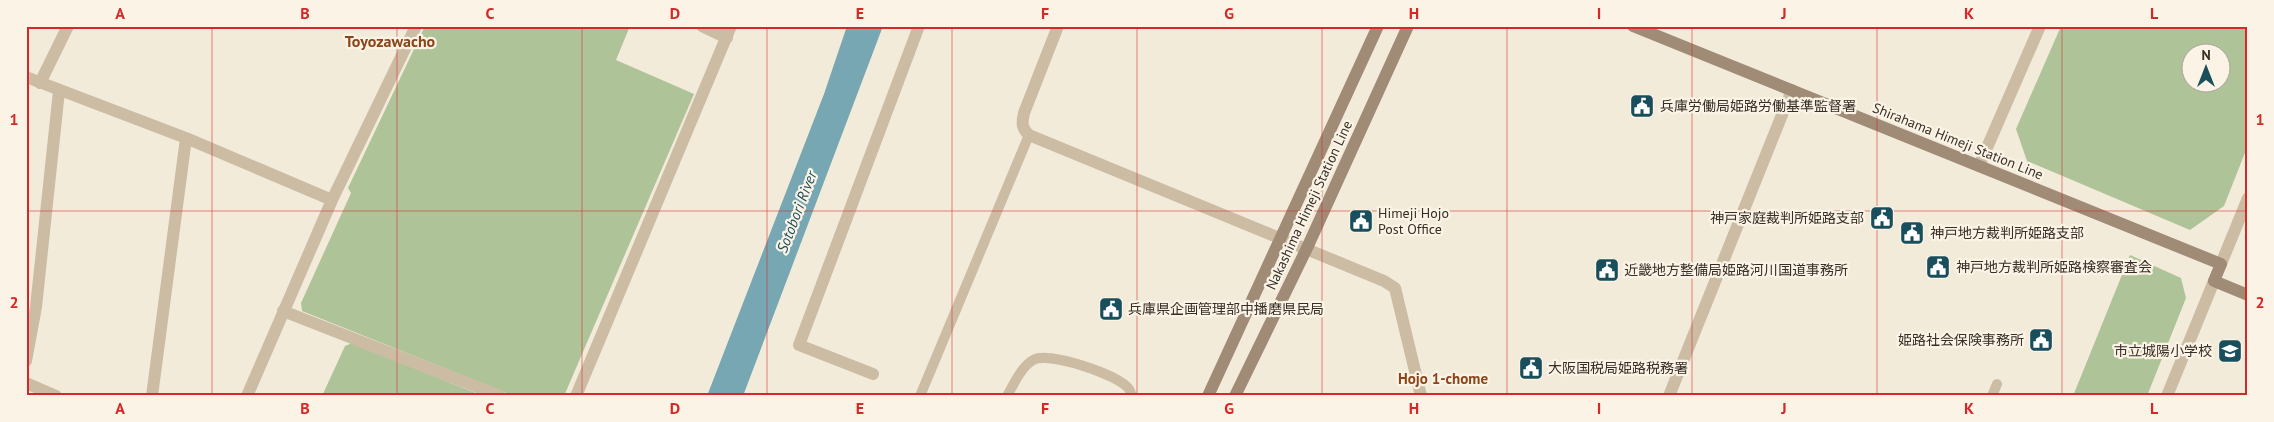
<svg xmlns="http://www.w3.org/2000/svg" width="2274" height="422" font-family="'PT Sans','Noto Sans JP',sans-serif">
  <rect width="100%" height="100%" fill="#f3ebd9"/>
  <path fill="#afc398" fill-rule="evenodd" d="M425,26H630L616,60L694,94L564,396H514L302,311L301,303L351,193L348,188Z
    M2061,26H2248V145L2224,206L2190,230L2027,161L2016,129ZM2192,52H2222V82H2192Z
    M2130,255L2181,278L2186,298L2147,396H2073Z
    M352,343L483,396H322L345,346Z"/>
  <path fill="#76a7b2" d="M847,26H883L743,396H707L824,94Z"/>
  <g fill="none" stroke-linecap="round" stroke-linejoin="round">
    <path stroke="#ccbca4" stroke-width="10" d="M920,396L1029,135
      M1007,396C1014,384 1022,365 1035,359C1052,353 1117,374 1129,389C1130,391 1131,393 1132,396
      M1992,396L1997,384"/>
    <path stroke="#ccbca4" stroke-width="12" d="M702,26L727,38
      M1058,26L1024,113C1022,122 1021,128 1029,135L1384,281L1395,288L1421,396
      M26,77L186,138L332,200
      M40,83L68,26
      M283,311L500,396
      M26,361L36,307L59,91
      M873,374L799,345L919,26
      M26,383L56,396
      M152,396L186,138
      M247,396L332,200L416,26
      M576,396L731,26"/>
    <path stroke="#ccbca4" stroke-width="12" d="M1979,166L2040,26
      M2221,264L2248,198
      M1669,396L1792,90
      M2167,396L2214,281"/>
    <path stroke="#a08b76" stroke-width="12" d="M1633,26L2221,264L2214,281L2248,295
      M1208,396L1378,26
      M1235,396L1307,248L1408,26"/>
  </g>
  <path fill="none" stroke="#d62828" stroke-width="1" stroke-opacity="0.55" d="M212,26V396M397,26V396M582,26V396M767,26V396M952,26V396M1137,26V396M1322,26V396M1507,26V396M1692,26V396M1877,26V396M2062,26V396M26,211H2248"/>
  <defs>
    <symbol id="civic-square" viewBox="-11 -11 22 22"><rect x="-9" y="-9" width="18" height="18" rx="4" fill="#194e5c" stroke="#fbf4e6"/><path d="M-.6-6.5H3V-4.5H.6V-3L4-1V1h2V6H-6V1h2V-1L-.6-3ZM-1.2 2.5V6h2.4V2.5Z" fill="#fff"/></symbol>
    <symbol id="school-square" viewBox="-11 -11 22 22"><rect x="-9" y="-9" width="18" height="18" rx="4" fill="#194e5c" stroke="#fbf4e6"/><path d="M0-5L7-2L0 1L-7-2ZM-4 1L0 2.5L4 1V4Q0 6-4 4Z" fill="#fff"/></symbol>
  </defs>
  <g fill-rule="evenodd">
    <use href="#civic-square" x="1628" y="92" width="28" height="28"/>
    <use href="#civic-square" x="1868" y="204" width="28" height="28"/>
    <use href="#civic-square" x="1347" y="207" width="28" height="28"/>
    <use href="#civic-square" x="1898" y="219" width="28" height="28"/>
    <use href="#civic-square" x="1924" y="253" width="28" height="28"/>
    <use href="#civic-square" x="1593" y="256" width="28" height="28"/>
    <use href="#civic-square" x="1097" y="295" width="28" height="28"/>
    <use href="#civic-square" x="2027" y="326" width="28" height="28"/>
    <use href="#school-square" x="2216" y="337" width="28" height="28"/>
    <use href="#civic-square" x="1517" y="354" width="28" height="28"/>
  </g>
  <g text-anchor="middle" stroke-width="4.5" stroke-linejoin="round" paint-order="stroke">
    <g font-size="14" fill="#372e26" stroke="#fbf4e6" text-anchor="start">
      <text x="1660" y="111">兵庫労働局姫路労働基準監督署</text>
      <text x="1378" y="218">Himeji Hojo<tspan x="1378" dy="16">Post Office</tspan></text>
      <text x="1864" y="223" text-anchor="end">神戸家庭裁判所姫路支部</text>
      <text x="1930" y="238">神戸地方裁判所姫路支部</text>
      <text x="1956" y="272">神戸地方裁判所姫路検察審査会</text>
      <text x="1624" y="275">近畿地方整備局姫路河川国道事務所</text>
      <text x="1128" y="314">兵庫県企画管理部中播磨県民局</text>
      <text x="2024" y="345" text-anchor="end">姫路社会保険事務所</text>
      <text x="2212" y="356" text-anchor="end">市立城陽小学校</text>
      <text x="1548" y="373">大阪国税局姫路税務署</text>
    </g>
    <g font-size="14" fill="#372e26" stroke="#fbf4e6">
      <text transform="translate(1958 141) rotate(22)" y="5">Shirahama Himeji Station Line</text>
      <text transform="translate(1309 205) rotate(-65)" y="5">Nakashima Himeji Station Line</text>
    </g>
    <g font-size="15" font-style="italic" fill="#194e5c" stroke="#fbf4e6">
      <text transform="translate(797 212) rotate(-69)" y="5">Sotobori River</text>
    </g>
    <g font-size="15" font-weight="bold" fill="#8c451a" stroke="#fbf4e6">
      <text x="1443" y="384">Hojo 1-chome</text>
    </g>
    <g font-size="16" font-weight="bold" fill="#8c451a" stroke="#fbf4e6">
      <text x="390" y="47">Toyozawacho</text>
    </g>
  </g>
  <rect width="2274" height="422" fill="none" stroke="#fbf4e6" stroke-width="55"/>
  <g transform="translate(2206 68)"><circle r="24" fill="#fbf4e6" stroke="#ada599"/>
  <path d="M0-4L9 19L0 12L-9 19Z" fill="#194e5c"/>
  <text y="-8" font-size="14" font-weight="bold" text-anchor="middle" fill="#372e26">N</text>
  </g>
  <rect x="28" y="28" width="2218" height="366" fill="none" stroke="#d62828" stroke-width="2"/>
  <g font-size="16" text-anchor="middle" font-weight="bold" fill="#d62828">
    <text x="120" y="19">A</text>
    <text x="305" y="19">B</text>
    <text x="490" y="19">C</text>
    <text x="675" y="19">D</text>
    <text x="860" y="19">E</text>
    <text x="1045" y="19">F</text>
    <text x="1229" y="19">G</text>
    <text x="1414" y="19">H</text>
    <text x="1599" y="19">I</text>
    <text x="1784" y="19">J</text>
    <text x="1969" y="19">K</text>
    <text x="2154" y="19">L</text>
    <text x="14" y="125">1</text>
    <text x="2260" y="125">1</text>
    <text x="14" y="308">2</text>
    <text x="2260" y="308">2</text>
    <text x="120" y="414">A</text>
    <text x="305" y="414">B</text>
    <text x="490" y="414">C</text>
    <text x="675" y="414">D</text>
    <text x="860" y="414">E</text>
    <text x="1045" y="414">F</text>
    <text x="1229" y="414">G</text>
    <text x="1414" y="414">H</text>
    <text x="1599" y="414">I</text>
    <text x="1784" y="414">J</text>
    <text x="1969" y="414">K</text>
    <text x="2154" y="414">L</text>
  </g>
</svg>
